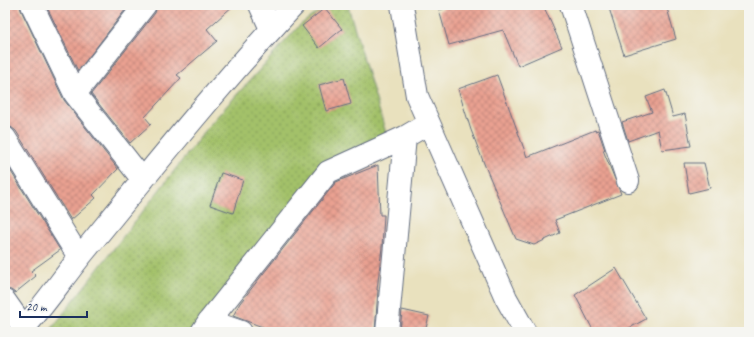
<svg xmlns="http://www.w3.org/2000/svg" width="754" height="337" font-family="Caveat,sans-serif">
  <defs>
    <pattern id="park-dots" width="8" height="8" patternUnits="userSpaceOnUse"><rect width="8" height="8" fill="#a3c169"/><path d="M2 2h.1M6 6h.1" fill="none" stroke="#849d5a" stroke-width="1.8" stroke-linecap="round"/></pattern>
    <pattern id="building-cross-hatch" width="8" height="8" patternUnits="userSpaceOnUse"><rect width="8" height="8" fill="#eaa191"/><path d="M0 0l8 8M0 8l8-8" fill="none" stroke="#bd847a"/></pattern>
  </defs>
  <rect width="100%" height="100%" fill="#f6f6f2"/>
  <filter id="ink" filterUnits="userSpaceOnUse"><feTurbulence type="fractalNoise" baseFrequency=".025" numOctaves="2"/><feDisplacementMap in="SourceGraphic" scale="8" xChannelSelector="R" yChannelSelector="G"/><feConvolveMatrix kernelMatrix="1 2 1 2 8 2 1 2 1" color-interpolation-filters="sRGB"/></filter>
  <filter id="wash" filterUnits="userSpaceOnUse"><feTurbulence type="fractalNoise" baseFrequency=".012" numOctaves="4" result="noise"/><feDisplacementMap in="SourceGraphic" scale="16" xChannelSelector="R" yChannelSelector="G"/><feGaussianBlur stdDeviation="0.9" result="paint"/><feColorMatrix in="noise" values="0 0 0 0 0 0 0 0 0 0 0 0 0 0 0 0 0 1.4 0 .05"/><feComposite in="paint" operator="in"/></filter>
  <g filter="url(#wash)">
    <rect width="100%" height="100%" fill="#e9e1be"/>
    <path fill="url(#park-dots)" stroke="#5f7864" d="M327,5H345L348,6L386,133L350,155L201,332H49L212,122L300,25Z"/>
    <g id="blocks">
      <path fill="url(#building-cross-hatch)" d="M5,5H20L21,10L64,100L118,169L93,195L96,198L71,220L16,131L11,127L5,126Z
        M46,5H129L78,71Z
        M157,5H234L207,29L217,41L177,75L181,78L145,117L151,124L130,143L91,94L155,13Z
        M441,5H543L562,47L518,66L503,30L449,45L439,10L443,9Z
        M608,5H666L676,39L624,55Z
        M325,8L342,29L319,48L302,26Z
        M497,75L527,157L595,130V131L598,130L605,150H603L621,194L555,220L560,233L534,245L516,239L485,166L471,130L458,89Z
        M344,78L351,104L326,111L319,85Z
        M665,90L673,117L685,114L691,146L662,150L658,130L628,141L622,122L652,112L646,97Z
        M5,162L60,250L31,271L36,276L15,293L11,290L5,289Z
        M684,163H704L710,188L689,193Z
        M378,165L380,215H384L382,247L377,290H378L375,332H276L233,316L240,303L336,182Z
        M221,173L243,180L233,213L210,205Z
        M616,268L646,319L622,332H594L575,295Z
        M402,310L429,316L425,332H400Z"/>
    </g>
  </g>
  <g filter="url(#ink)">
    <use href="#blocks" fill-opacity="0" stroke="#636d80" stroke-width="1"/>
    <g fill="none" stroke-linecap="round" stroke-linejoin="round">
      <defs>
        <path id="minor" d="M32,5L75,94L143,180
          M260,5L271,29
          M402,5L417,96L506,298L525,332
          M571,5L628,181
          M75,94L145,5
          M5,138L79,257
          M5,301L24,328
          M209,321L241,332
          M20,332C45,306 65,274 88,247C155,165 222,82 294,5
          M202,332L209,321L328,172L405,137L429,123
          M387,332L405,137"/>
      </defs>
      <use href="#minor" stroke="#636d80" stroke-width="24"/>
      <use href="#minor" stroke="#fff" stroke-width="22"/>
    </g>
  </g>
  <rect width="754" height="337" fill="none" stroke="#f6f6f2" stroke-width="20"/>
  <path d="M20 311v6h67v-6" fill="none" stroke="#1b2f5e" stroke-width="2"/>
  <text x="26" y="311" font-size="12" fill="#1b2f5e" stroke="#f6f6f2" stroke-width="3" paint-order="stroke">20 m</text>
</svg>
